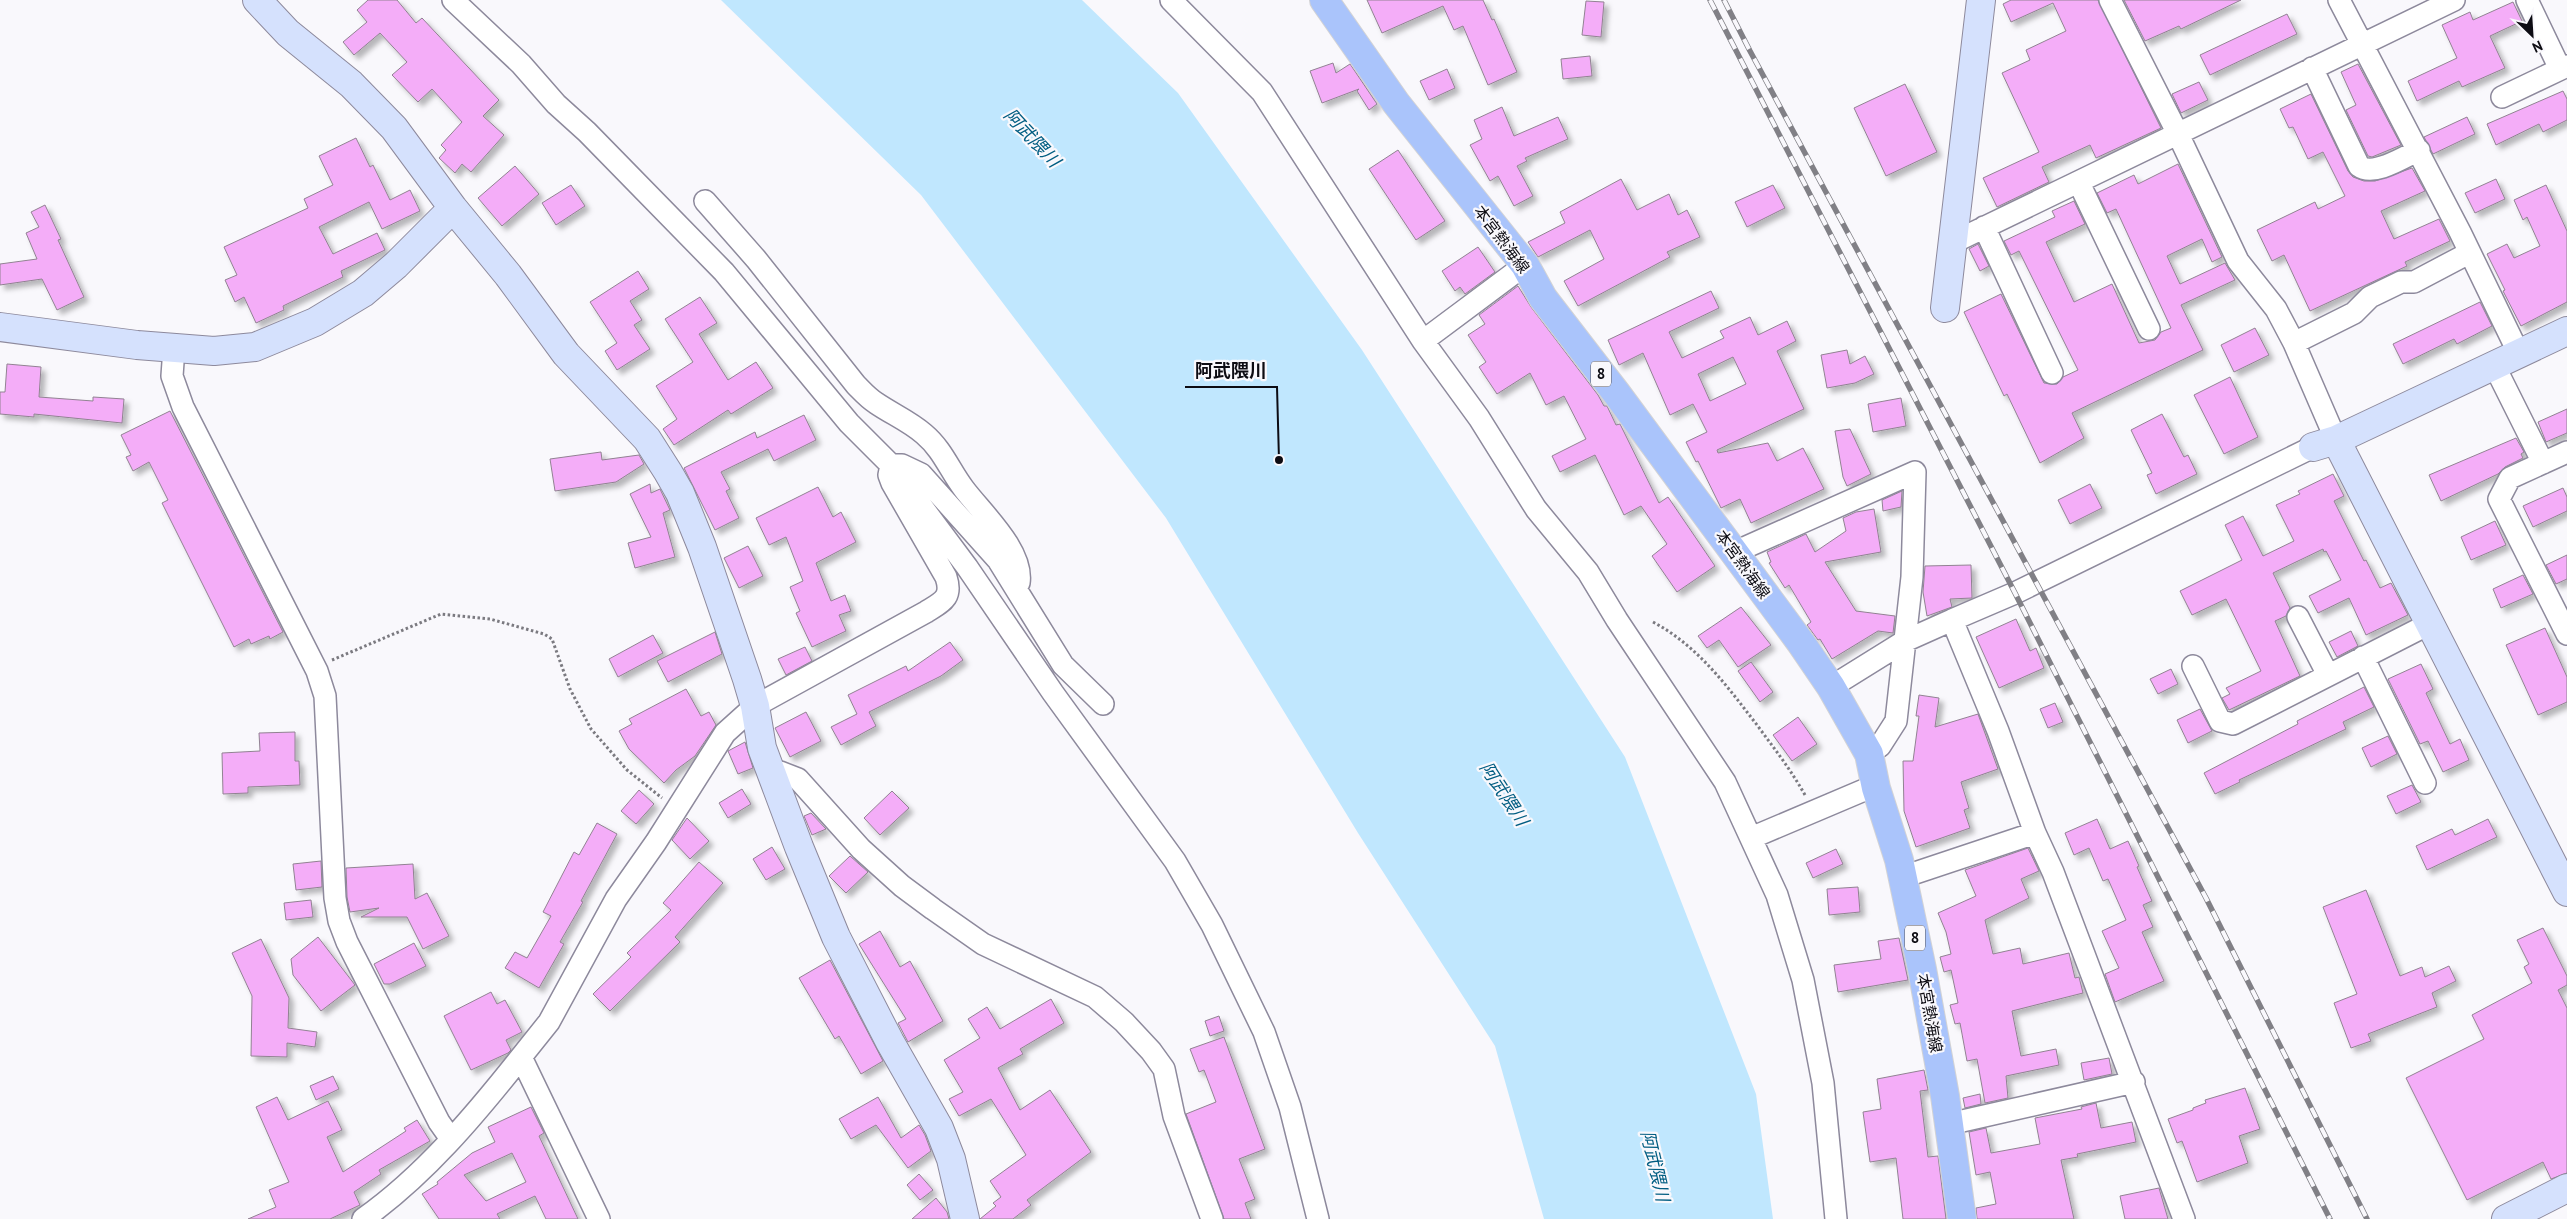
<svg xmlns="http://www.w3.org/2000/svg" width="2567" height="1219" font-family="'PT Sans','Noto Sans JP',sans-serif">
  <defs>
    <filter id="shadow"><feDropShadow dx="4.5" dy="4.5" stdDeviation="2.5" flood-color="#0004"/></filter>
  </defs>
  <rect width="100%" height="100%" fill="#f9f8fc"/>
  <path fill="#c0e7fe" d="M721,0H1082L1178,93L1362,350L1625,757L1756,1094L1773,1219H1544L1495,1046L1358,833L1166,518L921,195Z"/>
  <path fill="#f4adf8" stroke="#918292" fill-rule="evenodd" filter="url(#shadow)" d="M368,0H397L416,23L422,18L499,100L483,116L504,135L471,172L462,164L455,173L439,158L446,150L441,145L462,122L432,89L418,102L392,75L407,62L380,33L354,55L343,42L367,22L357,10Z
    M1367,0H1483L1492,20L1494,19L1517,72L1488,85L1463,26L1454,30L1443,6L1382,33Z
    M2011,0H2098L2161,128L2096,158L2090,145L2042,167L2049,182L1997,207L1983,178L2039,152L2002,73L2030,60L2026,50L2066,31L2053,3L2011,22L2003,4Z
    M2124,0H2241L2181,29L2179,26L2145,41Z
    M1586,1L1604,2L1601,37L1582,35Z
    M2513,2L2522,21L2490,36L2505,68L2462,87L2459,81L2417,101L2408,81L2457,58L2442,25L2470,12L2473,20Z
    M2287,14L2297,34L2210,75L2200,55Z
    M1590,56L1592,76L1563,79L1561,59Z
    M1333,63L1336,73L1350,64L1377,104L1369,110L1357,91L1359,89L1322,103L1310,71Z
    M2358,64L2401,145L2372,157L2368,156L2346,110L2356,105L2341,72Z
    M1447,69L1455,88L1429,100L1420,81Z
    M2199,82L2208,100L2181,113L2172,94Z
    M1905,84L1937,152L1886,176L1854,108Z
    M2563,91L2567,99V120L2543,132L2539,124L2496,145L2487,124Z
    M2311,94L2348,171L2353,177L2364,181H2375L2412,168L2425,191L2381,211L2394,239L2439,219L2450,241L2405,262L2407,266L2310,311L2284,255L2272,261L2257,230L2315,202L2318,209L2345,196L2323,152L2308,159L2293,127L2289,128L2280,109Z
    M1502,107L1514,136L1558,117L1568,139L1525,158L1527,161L1517,166L1533,196L1514,206L1498,176L1490,181L1470,145L1482,139L1474,120Z
    M2467,117L2475,134L2433,154L2424,137Z
    M356,138L370,167L373,165L390,200L410,190L420,211L382,229L369,202L319,227L333,254L377,233L385,250L341,271L343,277L283,306L284,310L256,323L244,297L235,302L225,280L237,275L224,247L308,208L304,199L333,185L319,156Z
    M1398,150L1445,221L1416,240L1369,169Z
    M2178,164L2222,257L2212,262L2202,239L2167,256L2180,284L2225,263L2235,280L2181,305L2203,350L2072,413L2084,438L2040,463L2007,394L2004,396L1964,312L2001,294L2044,383L2057,384L2063,377L2078,370L2019,251L2011,255L2004,241L2055,217L2052,211L2074,201L2085,224L2046,242L2074,302L2112,284L2139,343L2155,340L2161,332L2171,328L2116,209L2107,213L2097,193L2134,175L2138,184Z
    M515,166L539,194L502,226L478,198Z
    M1621,179L1637,210L1669,194L1678,215L1687,210L1700,237L1667,252L1670,257L1578,306L1564,281L1604,259L1590,230L1538,257L1528,242L1565,223L1560,212Z
    M2496,179L2505,199L2475,213L2465,193Z
    M571,185L585,206L556,225L542,203Z
    M1773,185L1785,208L1747,227L1735,202Z
    M2546,185L2567,231V302L2521,326L2503,291L2505,290L2487,254L2507,244L2514,258L2540,246L2527,217L2523,220L2514,200Z
    M45,205L61,239L58,240L84,297L57,310L42,279L0,285V264L37,259L26,233L39,227L31,212Z
    M1978,244L1989,266L1980,271L1969,249Z
    M1478,247L1495,272L1465,294L1460,287L1455,291L1442,271Z
    M638,271L649,289L630,301L642,320L634,325L650,349L617,370L605,351L617,343L590,302Z
    M1518,286L1531,307L1598,395L1604,406H1607L1616,425L1620,424L1659,503L1668,497L1715,566L1677,592L1652,556L1667,544L1641,506L1624,515L1595,455L1560,472L1552,456L1586,439L1564,396L1546,405L1530,373L1497,394L1479,367L1486,362L1468,335L1485,324L1479,315Z
    M1711,291L1719,308L1669,332L1682,358L1724,338L1720,331L1750,317L1758,335L1787,321L1796,341L1777,351L1804,409L1717,450L1718,453L1768,443L1777,461L1803,448L1824,489L1751,523L1740,499L1721,508L1698,461L1696,462L1686,442L1707,432L1693,404L1670,415L1643,353L1619,365L1608,340ZM1733,357L1746,384L1710,401L1698,374Z
    M700,297L717,323L699,334L728,380L756,362L773,388L731,414L728,410L674,445L663,429L677,419L656,386L693,362L665,319Z
    M2480,302L2492,326L2457,344L2454,339L2403,364L2393,344Z
    M2255,328L2269,355L2234,372L2221,345Z
    M1847,350L1850,364L1865,356L1874,374L1855,383L1827,388L1821,355Z
    M7,364L41,367L39,397L93,401V397L124,399L122,423L34,414V417L0,414V392H5Z
    M2230,377L2258,437L2224,454L2194,395Z
    M1901,398L1906,426L1873,432L1868,404Z
    M2567,409V433L2546,442L2538,422Z
    M170,411L283,632L270,639L269,636L251,644L249,639L234,647L162,503L168,500L149,462L133,471L126,457L131,455L121,435Z
    M2162,414L2184,457L2188,455L2197,474L2156,494L2147,475L2152,473L2131,430Z
    M804,415L816,440L774,461L768,449L721,472L730,489L726,491L739,518L715,530L684,468L755,432L757,438Z
    M1850,429L1871,474L1847,486L1843,477L1835,431Z
    M2516,438L2524,452L2521,454L2523,458L2505,467L2498,474L2441,501L2429,475Z
    M601,452L602,460L639,455L644,464L616,482L555,491L550,459Z
    M2333,474L2344,496L2334,501L2364,561L2366,560L2380,588L2391,583L2408,615L2366,635L2349,598L2318,613L2309,596L2341,580L2326,551L2324,552L2323,549L2273,573L2290,608L2286,616L2275,621L2300,676L2229,710L2222,698L2230,694L2226,688L2261,671L2226,599L2192,615L2180,591L2242,560L2225,525L2243,516L2263,556L2294,541L2276,505L2300,494L2298,491Z
    M650,484L651,493L660,489L670,510L663,513L675,557L635,568L628,543L651,537L630,494Z
    M2090,484L2102,508L2070,524L2058,500Z
    M818,487L833,517L841,512L856,542L816,563L831,601L845,595L851,611L839,615L846,631L812,647L796,613L800,611L790,587L803,581L786,537L769,545L756,518Z
    M2563,488L2567,497V511L2533,527L2523,506Z
    M1902,491L1901,507L1883,511L1882,500Z
    M1874,509L1881,552L1825,562L1856,611L1895,616L1893,633L1878,631L1832,659L1820,639L1818,640L1807,625L1811,622L1789,585L1785,588L1769,563L1771,562L1767,552L1806,534L1815,552L1846,531L1843,518L1856,512Z
    M2495,521L2506,545L2471,560L2461,537Z
    M748,546L763,576L739,588L724,558Z
    M2567,555V579L2556,584L2546,565Z
    M1971,565L1972,598L1950,599L1952,607L1927,616L1923,592L1925,566Z
    M2523,575L2533,594L2501,608L2493,589Z
    M1741,607L1771,645L1738,667L1719,640L1707,648L1698,636Z
    M2016,619L2030,651L2036,648L2044,668L1999,688L1976,637Z
    M2545,628L2567,677V702L2538,715L2506,645Z
    M2351,631L2358,646L2337,657L2329,642Z
    M715,632L722,654L668,682L657,661Z
    M653,635L663,653L618,677L609,659Z
    M950,642L963,660L941,676L869,712L876,726L841,745L831,727L857,714L848,695L906,666L908,671Z
    M805,647L812,661L786,675L778,659Z
    M1751,662L1773,692L1760,702L1738,671Z
    M2421,664L2433,689L2426,693L2450,744L2460,739L2469,760L2443,772L2428,741L2420,744L2388,679Z
    M2171,669L2178,684L2158,694L2150,679Z
    M2364,687L2374,707L2343,722L2346,729L2239,780L2240,782L2215,794L2204,773L2298,724L2297,721Z
    M686,689L701,716L709,712L716,725L695,756L676,770L664,783L629,749L619,731L632,724L629,719Z
    M1919,695L1939,698L1935,727L1978,714L1998,769L1961,782L1969,808L1964,810L1970,828L1916,847L1904,811L1903,761H1913L1919,716H1916Z
    M2055,703L2063,722L2048,728L2040,709Z
    M2200,709L2212,731L2188,743L2177,720Z
    M806,712L821,741L790,757L775,728Z
    M1798,717L1817,744L1792,761L1773,735Z
    M295,732V761H299L300,785L248,787V793L223,794L222,753L260,751L259,733Z
    M2388,736L2397,754L2371,767L2362,748Z
    M745,742L753,768L738,774L728,751Z
    M2412,785L2421,802L2396,814L2387,796Z
    M742,789L751,804L728,818L719,803Z
    M639,790L654,804L636,824L621,811Z
    M892,791L909,808L880,835L864,818Z
    M811,813L826,829L812,835L804,816Z
    M687,818L709,841L690,859L672,840Z
    M2097,819L2110,849L2128,841L2139,866L2137,867L2152,901L2143,905L2153,927L2142,932L2164,981L2115,1002L2105,974L2119,968L2102,931L2126,920L2108,879L2103,881L2089,848L2074,855L2065,833Z
    M2488,819L2497,837L2427,870L2416,846L2452,829L2455,835Z
    M597,823L617,834L581,901L583,902L560,942L564,944L539,988L505,968L515,952L527,958L551,916L543,912L574,852L579,855Z
    M772,847L785,869L766,880L753,859Z
    M2028,848L2039,871L2021,879L2029,898L1985,920L1993,954L2020,948L2023,964L2069,953L2075,978L2079,977L2083,993L2012,1011L2021,1056L2056,1049L2059,1065L2006,1076L2008,1098L1985,1103L1977,1059L1967,1061L1960,1023L1955,1024L1950,1005L1958,1003L1951,970L1944,972L1940,957L1951,954L1946,932L1938,913L1976,896L1965,870Z
    M1836,849L1843,864L1813,878L1806,863Z
    M850,856L868,872L846,893L829,876Z
    M321,861L322,887L296,890L293,864Z
    M699,862L723,883L675,937L680,942L610,1011L593,994L631,957L627,953L671,910L663,903Z
    M413,864L415,899L427,893L449,936L423,949L407,917H361L379,908L350,912L347,897L346,868Z
    M1858,887L1860,912L1829,915L1827,889Z
    M2366,890L2400,976L2422,967L2425,977L2449,966L2456,981L2432,993L2437,1007L2368,1034L2371,1041L2351,1048L2334,1003L2357,994L2323,907Z
    M311,900L313,917L286,920L284,903Z
    M2543,928L2567,976V985L2558,990L2567,1008V1173L2551,1179L2543,1162L2467,1200L2406,1078L2484,1039L2472,1015L2532,983L2524,967L2529,964L2517,940Z
    M880,931L900,967L910,961L943,1021L908,1042L898,1023L906,1019L859,944Z
    M318,937L355,985L321,1011L293,975L291,959Z
    M1899,938L1908,980L1838,992L1834,965L1881,959L1878,941Z
    M261,939L289,998L288,1028L317,1032L315,1047L287,1043V1057L251,1056L252,996L232,953Z
    M414,943L426,966L390,984H384L374,964Z
    M830,960L883,1061L861,1074L839,1036L835,1039L799,978Z
    M491,992L497,1004L505,1000L522,1032L506,1040L511,1050L508,1053L471,1070L444,1016Z
    M1051,999L1064,1023L1020,1049L1023,1054L998,1068L1020,1110L1050,1090L1091,1152L1027,1200L1031,1205L1013,1219H980L996,1206L993,1203L1001,1197L990,1181L1026,1155L991,1099L959,1116L949,1099L963,1092L944,1060L980,1038L968,1019L987,1007L1000,1029Z
    M1219,1016L1224,1031L1210,1036L1205,1021Z
    M1224,1037L1265,1149L1239,1159L1255,1199L1245,1203L1251,1219H1224L1186,1114L1216,1102L1204,1070L1199,1072L1190,1049Z
    M2109,1058L2112,1074L2084,1080L2081,1063Z
    M1924,1070L1928,1090L1920,1091L1928,1157L1938,1156L1946,1219H1903L1896,1158L1870,1162L1863,1112L1881,1109L1877,1079Z
    M333,1076L339,1089L316,1100L310,1086Z
    M2245,1088L2260,1129L2239,1136L2248,1163L2197,1182L2182,1141L2177,1143L2168,1119L2193,1110V1108L2206,1103L2205,1100Z
    M1980,1094L1981,1104L1965,1108L1963,1098Z
    M277,1097L288,1120L328,1101L342,1130L327,1137L343,1172L406,1131L404,1128L417,1120L430,1141L379,1170L381,1174L354,1192L360,1205L330,1219H248L276,1207L269,1190L289,1182L256,1107Z
    M878,1097L901,1138L919,1125L925,1135L931,1151L908,1168L876,1125L851,1139L839,1119Z
    M2096,1103L2101,1128L2132,1122L2136,1142L2077,1154L2078,1157L2061,1160L2074,1219H1977L1976,1208L1996,1204L1990,1172L1976,1175L1969,1132L1986,1128L1991,1153L2040,1144L2035,1118L2082,1109L2081,1107Z
    M531,1107L544,1133L539,1136L578,1219H546L535,1196L497,1214L500,1219H439L422,1194L438,1184L437,1182L472,1153L495,1142L488,1127ZM512,1153L526,1182L486,1201L464,1175Z
    M919,1174L933,1190L920,1200L907,1185Z
    M2159,1188L2168,1219H2125L2120,1196Z
    M936,1198L947,1212L949,1219H912Z"/>
  <g fill="none" stroke-linecap="round" stroke-linejoin="round">
    <defs>
      <path id="street" d="M453,0L521,64L556,104L587,132L724,272L849,423L891,465L967,567L1053,693L1175,861L1212,925L1264,1032L1290,1107L1318,1219
        M1171,0L1262,92L1423,341L1479,418L1536,509L1588,572L1617,620L1725,782L1777,895L1803,980L1823,1083L1836,1219
        M2110,0L2177,132L2238,261L2276,309L2294,343L2336,440
        M2339,0L2460,232L2519,354
        M2527,0L2560,69
        M2312,68L2359,166C2374,177 2404,157 2419,150
        M2502,97L2567,66
        M2079,183L2149,329
        M705,201L756,259L856,385C862,391 868,398 876,403C892,414 909,421 924,434C943,450 950,471 964,489C982,513 1024,551 1019,583
        M1984,227L2052,373
        M1952,243L2454,0
        M1423,341L1525,265
        M2294,343L2354,313L2370,297L2401,282H2414L2469,253
        M174,348L172,376L183,407L317,671L325,696L335,898L339,921L347,942L439,1122L451,1139
        M2495,367L2543,463
        M2567,452L2510,478L2499,499L2567,634
        M1735,552L1915,472L1912,577L1896,721L1880,746L1869,754
        M2298,617L2328,675
        M2363,657L2425,783
        M2193,666L2220,721L2233,724L2429,624
        M1831,687L1905,641L1952,620
        M773,776L780,772L798,779L861,849L902,886L933,909L983,944L1095,997L1124,1022L1151,1051L1164,1069L1174,1116L1212,1219
        M1751,838L1876,785
        M1903,877L2035,833
        M1949,1124L2134,1082
        M363,1219C424,1176 475,1115 521,1057
        M599,1219L521,1057L549,1022L616,899L656,842L725,733L755,706L926,612C942,602 953,598 946,577L892,483L889,475L891,465H902L921,474L998,560L1063,665L1103,704
        M2184,1219L2053,872L2035,833L1998,731L1952,620L2015,593L2313,447"/>
      <path id="secondary" d="M257,0L288,33L351,84L394,128L453,208L508,275L566,354L647,439L668,472L680,493L702,547L747,679L755,706L762,748L799,847L836,937L890,1042L939,1128L951,1159L965,1219
        M1945,308L1981,0
        M0,327L137,345L214,351L255,347L315,322L363,293L396,265L453,208
        M2336,440L2567,892
        M2313,447L2336,440L2567,331
        M2506,1219L2567,1188"/>
      <path id="primary" d="M1324,0L1396,103L1525,265L1543,298L1617,394L1801,643L1831,687L1869,754L1876,788L1899,860L1922,969L1945,1096L1962,1219"/>
    </defs>
    <use href="#street" stroke="#8d899c" stroke-width="24"/>
    <use href="#secondary" stroke="#8d899c" stroke-width="30"/>
    <use href="#primary" stroke="#d3d3d5" stroke-width="30"/>
    <path stroke="#7b7a80" stroke-width="3" stroke-dasharray="2.5 2.5" stroke-linecap="butt" d="M1653,622C1698,646 1727,686 1757,725C1774,748 1791,770 1805,795
      M332,660L441,614L490,619L544,634L552,639L570,689L591,729L627,770L662,798"/>
    <use href="#street" stroke="#fff" stroke-width="21"/>
    <use href="#secondary" stroke="#d5e1fd" stroke-width="28"/>
    <use href="#primary" stroke="#aac4fb" stroke-width="28"/>
    <defs>
      <path id="rail" d="M1710,0L2015,593L2330,1219
        M1724,0L1750,51L2206,898L2367,1219"/>
    </defs>
    <use href="#rail" stroke="#818086" stroke-width="5.5"/>
    <use href="#rail" stroke="#f9f8fc" stroke-width="4" stroke-dasharray="11" stroke-linecap="butt"/>
  </g>
  <g text-anchor="middle" stroke-width="4.5" stroke-linejoin="round" paint-order="stroke">
    <g fill="#f9f8fc" stroke="#545359" stroke-width="1">
      <rect x="1591" y="361.5" width="20" height="25" rx="4"/>
      <rect x="1905" y="925.5" width="20" height="25" rx="4"/>
    </g>
    <g font-size="15" font-weight="bold" fill="#0d0c13">
      <text x="1601" y="379">8</text>
      <text x="1915" y="943">8</text>
    </g>
    <g font-size="16" fill="#0d0c13" stroke="#f9f8fc">
      <text transform="translate(1502 239) rotate(53)" y="6">本宮熱海線</text>
      <text transform="translate(1743 564) rotate(54)" y="6">本宮熱海線</text>
      <text transform="translate(1930 1013) rotate(80)" y="6">本宮熱海線</text>
    </g>
    <g font-size="18" font-style="italic" fill="#015d82" stroke="#f9f8fc">
      <text transform="translate(1032 138) rotate(47)" y="6">阿武隈川</text>
      <text transform="translate(1504 794) rotate(57)" y="6">阿武隈川</text>
      <text transform="translate(1655 1166) rotate(77)" y="6">阿武隈川</text>
    </g>
  </g>
  <path fill="none" stroke="#0d0c13" stroke-width="2" d="M1279 460L1277 387H1185"/>
  <circle fill="#0d0c13" stroke="#f9f8fc" stroke-width="2" cx="1279" cy="460" r="5"/>
  <g font-size="18" text-anchor="middle" font-weight="bold" fill="#0d0c13" stroke="#f9f8fc" stroke-width="4.5" stroke-linejoin="round" paint-order="stroke">
    <text x="1231" y="377">阿武隈川</text>
  </g>
  <g transform="translate(2532 35) rotate(155)" stroke="#f9f8fc" stroke-width="4" paint-order="stroke">
  <path d="M0-4L9 19L0 12L-9 19Z" fill="#0d0c13"/>
  <text y="-8" font-size="14" font-weight="bold" text-anchor="middle" fill="#0d0c13">N</text>
  </g>
</svg>
